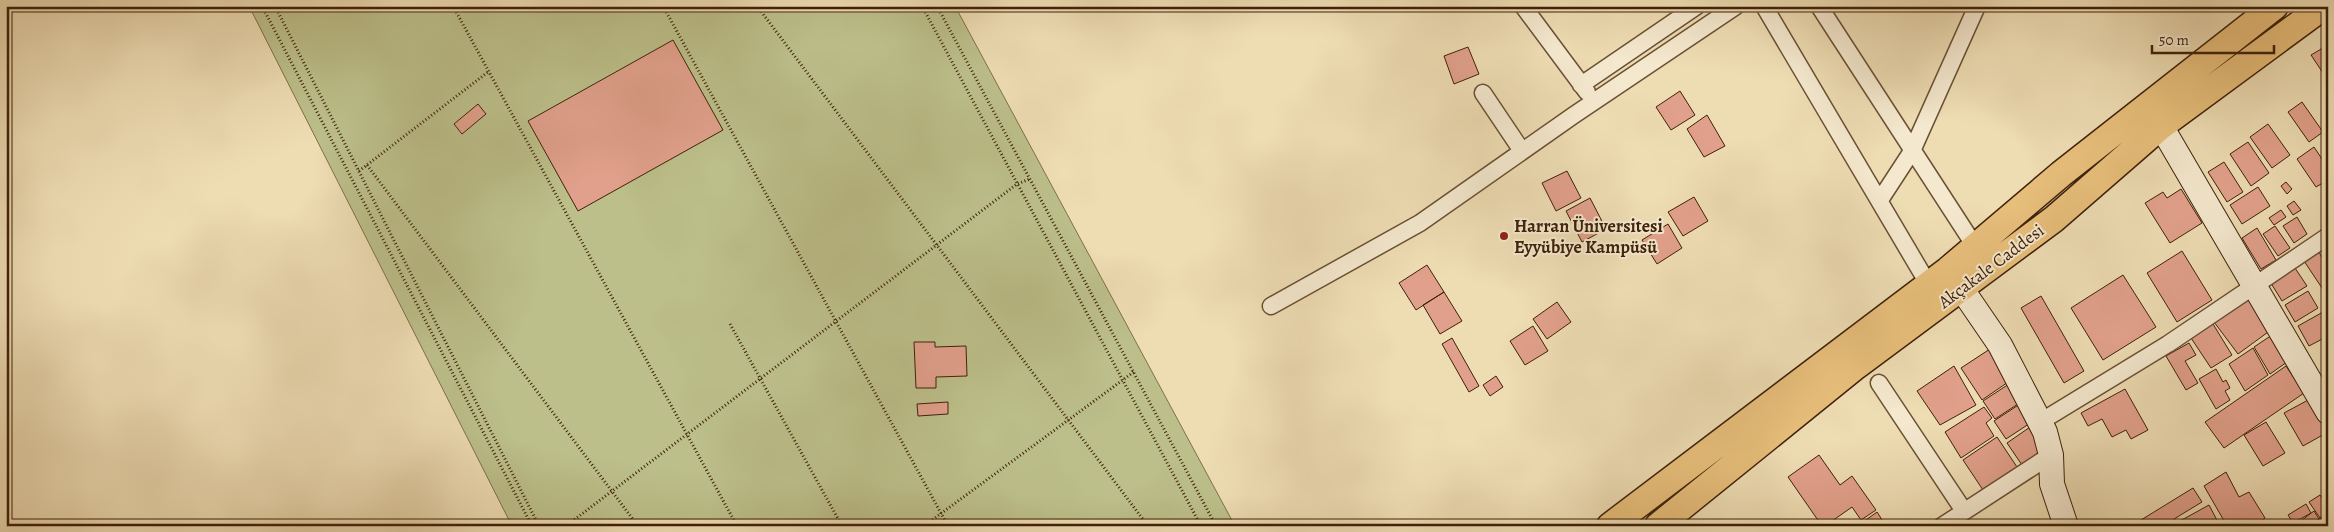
<svg xmlns="http://www.w3.org/2000/svg" width="2334" height="532" font-family="Alegreya,serif">
  <rect width="100%" height="100%" fill="#eedcb3"/>
  <filter id="stains"><feTurbulence type="fractalNoise" baseFrequency=".004" numOctaves="4"/><feColorMatrix values="0 0 0 0 .2 0 0 0 0 .09 0 0 0 0 .02 0 0 0 .5 -.17"/></filter>
  <radialGradient id="worn" r=".72"><stop offset=".6" stop-color="#630" stop-opacity="0"/><stop offset="1" stop-color="#630" stop-opacity=".3"/></radialGradient>
  <path fill="#bcbf8a" stroke="#7d704a" d="M249,6H955L1235,526H512Z"/>
  <path fill="#e1a08b" stroke="#3e210a" d="M673,40L723,130L578,211L528,121Z
    M2328,45V70L2323,73L2311,55Z
    M1468,47L1479,74L1454,84L1444,56Z
    M1680,91L1695,115L1671,130L1656,107Z
    M2302,102L2323,132L2309,142L2288,112Z
    M478,104L486,114L462,134L454,124Z
    M1707,115L1725,146L1704,157L1687,129Z
    M2268,124L2290,155L2272,168L2250,137Z
    M2248,142L2269,173L2251,186L2230,154Z
    M2314,147L2328,168V180L2316,187L2297,159Z
    M2224,162L2243,192L2227,202L2208,172Z
    M1567,171L1581,198L1556,211L1542,183Z
    M2286,182L2292,189L2287,194L2281,186Z
    M2258,187L2270,206L2242,224L2230,205Z
    M2181,189L2202,223L2170,243L2145,203L2163,192L2167,198Z
    M1694,197L1708,221L1683,236L1668,212Z
    M1590,198L1606,229L1582,242L1566,211Z
    M2294,201L2301,210L2293,215L2287,206Z
    M2281,210L2286,217L2274,225L2269,218Z
    M2297,217L2307,234L2294,243L2283,226Z
    M1668,224L1682,248L1657,264L1642,240Z
    M2275,226L2290,248L2278,256L2263,234Z
    M2257,228L2276,260L2261,269L2242,238Z
    M2182,251L2212,300L2177,322L2147,273Z
    M2318,251L2328,266L2326,294L2304,261Z
    M1427,265L1444,292L1416,310L1399,283Z
    M2293,265L2307,286L2282,301L2269,280Z
    M2123,275L2156,327L2103,360L2071,308Z
    M2308,291L2318,308L2295,322L2285,305Z
    M1444,292L1462,321L1440,334L1423,305Z
    M2251,295L2275,327L2238,354L2214,322Z
    M2041,296L2084,371L2064,383L2021,308Z
    M1557,302L1571,322L1547,339L1533,319Z
    M2323,312L2328,321V336L2309,346L2298,326Z
    M2213,324L2232,355L2211,368L2191,338Z
    M1533,326L1548,351L1525,365L1510,341Z
    M2275,333L2290,360L2270,374L2254,347Z
    M1452,338L1479,386L1469,392L1442,344Z
    M914,342H935V347L966,346L967,376L936,377V388H916Z
    M2189,343L2196,355L2185,361L2198,383L2186,390L2166,356Z
    M1993,347L2014,378L1982,400L1961,368Z
    M2253,348L2268,375L2245,391L2229,364Z
    M1954,366L1976,405L1940,425L1917,391Z
    M2286,366L2304,393L2224,448L2205,422Z
    M2216,369L2223,382L2226,380L2230,388L2225,391L2230,400L2216,409L2199,379Z
    M1496,376L1503,387L1490,396L1483,385Z
    M2012,382L2024,400L1995,419L1983,401Z
    M2125,389L2148,430L2131,439L2126,430L2112,437L2102,419L2088,426L2081,413Z
    M2310,399L2328,432L2303,446L2284,413Z
    M948,402V414L918,416L917,404Z
    M2023,402L2035,420L2006,439L1994,421Z
    M1984,407L1992,418L1986,423L1994,436L1961,458L1945,432Z
    M2266,422L2285,453L2263,466L2244,435Z
    M2033,425L2048,446L2022,465L2007,443Z
    M1997,437L2017,467L1983,490L1963,460Z
    M1819,455L1840,485L1852,476L1876,510L1861,520L1852,507L1825,526H1822L1788,477Z
    M2226,472L2239,497L2249,492L2265,518L2254,526H2227L2204,486Z
    M2193,488L2202,502L2174,519L2178,526H2145L2141,520Z
    M2328,490V503L2322,495Z
    M2320,495L2328,506V513L2320,518L2309,502Z
    M2306,504L2311,513L2293,523L2288,515Z
    M2209,505L2219,524L2182,526L2180,521Z
    M2314,511L2319,519L2309,526H2294Z
    M1877,512L1886,526H1866L1863,522Z
    M2328,513V526H2309Z"/>
  <g fill="none" stroke-linecap="round" stroke-linejoin="round">
    <defs>
      <path id="street" d="M1523,6L1587,92
        M1764,6L1933,292
        M1819,6L1980,254
        M1581,85L1697,6
        M1483,93L1522,151
        M1880,200L1912,151L1977,6
        M1271,306L1420,223L1574,115L1736,6
        M1879,383L1964,511
        M2040,422L2168,344L2328,236
        M1942,526L2051,455"/>
      <path id="secondary" d="M2161,126L2328,412
        M1950,272L2000,345L2045,432L2051,455L2052,484L2066,526"/>
      <path id="primary" d="M1610,526L1948,270L2061,174L2275,6
        M1658,526L1856,366L2054,219L2161,126L2324,6"/>
    </defs>
    <use href="#street" stroke="#6a5034" stroke-width="19"/>
    <use href="#secondary" stroke="#3e210a" stroke-width="26"/>
    <use href="#primary" stroke="#3e210a" stroke-width="29"/>
    <path stroke="#3e210a" stroke-width="3" stroke-dasharray="1 2.5" stroke-linecap="butt" d="M262,6L532,526
      M275,6L539,526
      M453,6L737,526
      M663,6L948,526
      M757,6L1148,526
      M922,6L1201,526
      M937,6L1216,526
      M367,165L638,526
      M359,171L488,72
      M730,324L842,526
      M566,526L1017,184L1030,179
      M924,526L1135,371"/>
    <use href="#street" stroke="#f4e8ce" stroke-width="16"/>
    <use href="#secondary" stroke="#f4e8ce" stroke-width="24"/>
    <use href="#primary" stroke="#e7be7a" stroke-width="26"/>
  </g>
  <circle fill="#8f2418" stroke="#f4e8ce" stroke-width="2" cx="1504" cy="236" r="5"/>
  <g text-anchor="middle" stroke-width="4" stroke-linejoin="round" paint-order="stroke">
    <g font-size="18" font-weight="bold" fill="#3e210a" stroke="#f4e8ce" text-anchor="start">
      <text x="1514" y="232">Harran Üniversitesi<tspan x="1514" dy="21">Eyyübiye Kampüsü</tspan></text>
    </g>
    <g font-size="18" fill="#3e210a" stroke="#f4e8ce">
      <text transform="translate(1991 266) rotate(-37)" y="6">Akçakale Caddesi</text>
    </g>
  </g>
  <rect width="2334" height="532" fill="none" stroke="#eedcb3" stroke-width="25"/>
  <rect x="8" y="8" width="2319" height="517" fill="none" stroke="#3e210a" stroke-width="2.5"/>
  <rect x="12" y="12" width="2309" height="507" fill="none" stroke="#3e210a"/>
  <path d="M2152 45v8h122v-8" fill="none" stroke="#3e210a" stroke-width="2.5"/>
  <text x="2159" y="45" font-size="15" fill="#3e210a" stroke="#f4e8ce" stroke-width="4" paint-order="stroke">50 m</text>
  <rect width="100%" height="100%" filter="url(#stains)"/>
  <rect width="100%" height="100%" fill="url(#worn)"/>
</svg>
